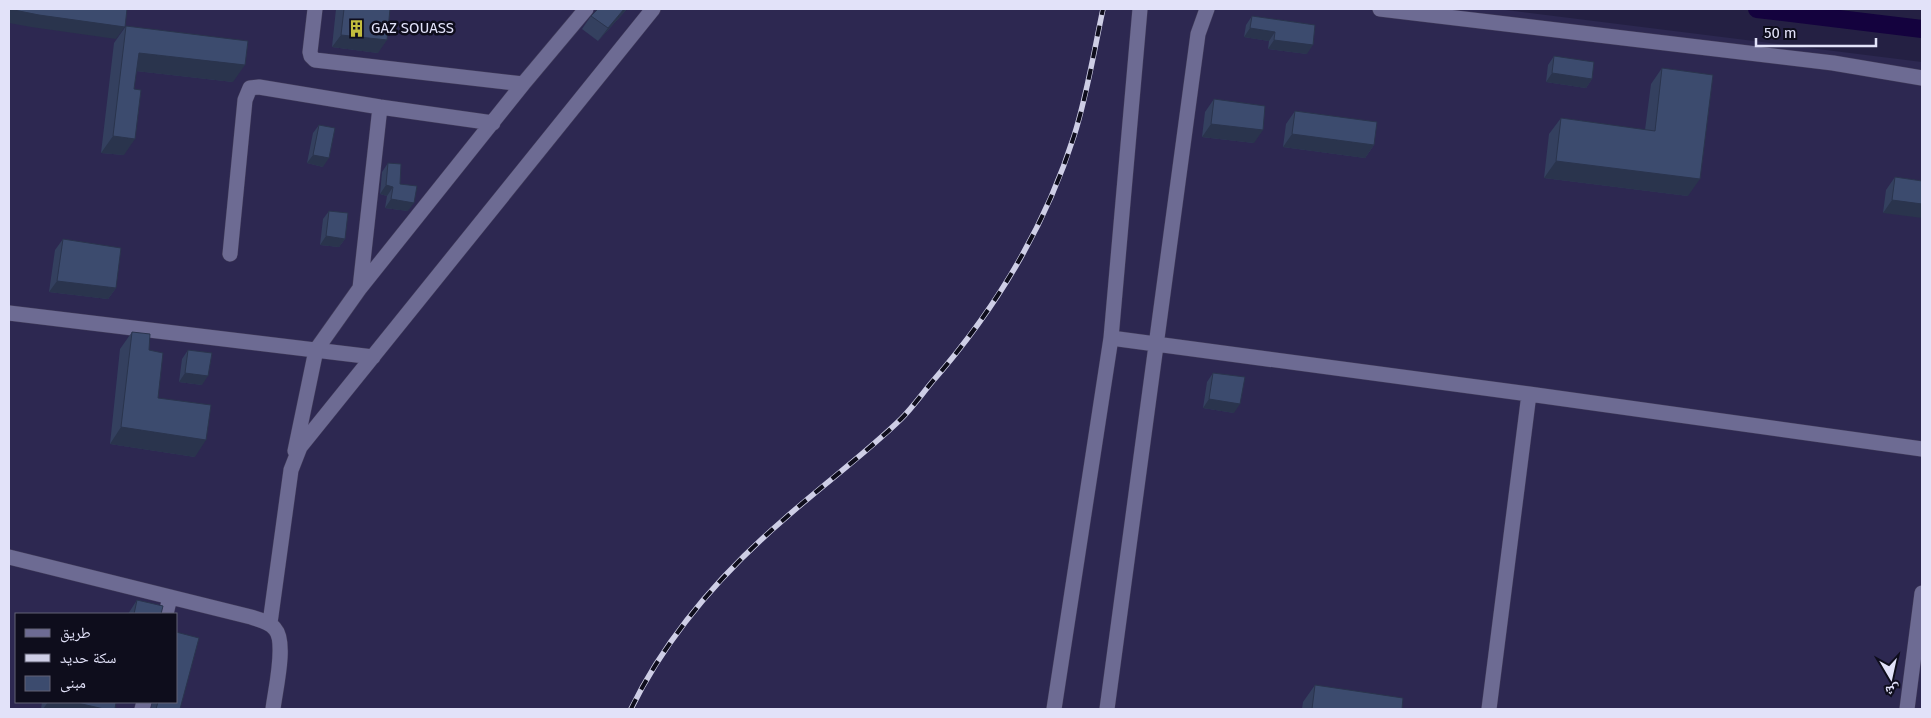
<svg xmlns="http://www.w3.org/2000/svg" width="1931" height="718" font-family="'Fira Sans','Noto Naskh Arabic',sans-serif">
  <rect width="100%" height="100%" fill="#242043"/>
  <path fill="#2d2851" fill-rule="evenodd" d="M9,9H1499L1922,62V709H9ZM16,614H176V702H16Z"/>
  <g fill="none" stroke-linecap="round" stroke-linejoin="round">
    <path stroke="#14023e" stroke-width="18" d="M1757,9L1922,29"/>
    <defs>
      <path id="minor" d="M315,9L310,52L311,56L315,60L523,84
        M1380,9L1833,63L1922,78
        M230,254L245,100L250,88L259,87L380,107L493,123
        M360,288L380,107
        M9,313L373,357
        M1111,338L1529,394L1922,449
        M295,451L316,350L360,288L523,84L586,9
        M9,557L251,617C259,620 269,621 275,629C287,642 275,691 273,709
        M166,614L170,597
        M270,623L291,470L300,447L653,9
        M142,709L144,702
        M1054,709L1111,338L1140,9
        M1107,709L1198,34L1207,9
        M1489,709L1529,394
        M1907,709L1922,593"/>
    </defs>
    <use href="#minor" stroke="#413c5a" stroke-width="16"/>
    <use href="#minor" stroke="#6d6b93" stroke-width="15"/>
    <defs>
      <path id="rail" d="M631,709C666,637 722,573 782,521C821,486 864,455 901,419C912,408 922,394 932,382C995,310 1045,227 1074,136C1087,95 1094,51 1103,9"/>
    </defs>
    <use href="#rail" stroke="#cecee6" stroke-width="5.5"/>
    <use href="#rail" stroke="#0e0d1c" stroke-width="4" stroke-dasharray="11" stroke-linecap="butt"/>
  </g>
  <path fill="#34405f" d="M336,9H390L378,53L332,47Z
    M627,9L598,41L582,29L591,16Z
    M1252,16L1307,54L1268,49L1269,41L1244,37L1246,25Z
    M126,26L233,82L136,71L124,155L101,153L114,43Z
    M1554,56L1592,79L1586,88L1546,82L1548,65Z
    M1662,68L1688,196L1544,178L1549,134L1561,118L1645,130L1651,84Z
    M1214,99L1254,143L1202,137L1205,112Z
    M1295,111L1374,145L1365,158L1283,147L1286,124Z
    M319,125L323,167L307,163L313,133Z
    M388,163L400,184L408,211L385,208L387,196L380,194L382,172Z
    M1895,177L1922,181L1883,213L1886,190Z
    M329,211L345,239L339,247L320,245L323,219Z
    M63,239L116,288L108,299L49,292L55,250Z
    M132,332L149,350L158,398L195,457L110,444L120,349Z
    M188,350L202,385L179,382L182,359Z
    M1213,373L1234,413L1203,408L1207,382Z
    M137,600L161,614H128Z
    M1315,685L1402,709H1302L1303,702Z
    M42,702H116L115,709H41Z
    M152,702H176L180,709H151Z"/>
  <path fill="#2a344d" d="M9,9L125,27L116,39L31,27L9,23Z
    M624,9H627L598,41L608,28Z
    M1250,28L1275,32L1269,41L1244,37Z
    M341,35L387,40L378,53L332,47Z
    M1274,40L1313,45L1307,54L1268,49Z
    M139,53L245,65L233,82L127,70Z
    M1552,73L1592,79L1586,88L1546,82Z
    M1211,124L1263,130L1254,143L1202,137Z
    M1292,134L1374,145L1365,158L1283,147Z
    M113,136L135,139L124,155L101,153Z
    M313,155L329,158L323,167L307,163Z
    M1556,161L1700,179L1688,196L1544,178Z
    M386,185L393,187L387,196L380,194Z
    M391,199L414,203L408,211L385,208Z
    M1892,200L1922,204V218L1883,213Z
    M326,236L345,239L339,247L320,245Z
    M57,281L116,288L108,299L49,292Z
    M185,373L208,376L202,385L179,382Z
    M1209,399L1240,404L1234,413L1203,408Z
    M121,427L206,440L195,457L110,444Z
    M48,702H73L104,709H43Z"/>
  <path fill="#3c4b6e" stroke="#2a344d" d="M9,9H127L125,27L39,15Z
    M344,9H390L387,40L341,35Z
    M598,9H624L608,28L591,16Z
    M1252,16L1315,25L1313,45L1274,40L1275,32L1250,28Z
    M126,26L248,41L245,65L139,53L134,89L141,90L135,139L113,136Z
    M1554,56L1594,62L1592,79L1552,73Z
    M1662,68L1713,75L1700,179L1556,161L1561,118L1655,131Z
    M1214,99L1265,106L1263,130L1211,124Z
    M1295,111L1377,122L1374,145L1292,134Z
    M319,125L335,128L329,158L313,155Z
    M388,163L401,164L400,184L417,186L414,203L391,199L393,187L386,185Z
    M1895,177L1922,181V204L1892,200Z
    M329,211L348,213L345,239L326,236Z
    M63,239L121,248L116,288L57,281Z
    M132,332L150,334L149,350L163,353L158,398L211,405L206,440L121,427Z
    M188,350L212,353L208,376L185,373Z
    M1213,373L1245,377L1240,404L1209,399Z
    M137,600L163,606L161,614H134Z
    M176,632L199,638L180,709H156L158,702H176Z
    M1315,685L1403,698L1402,709H1312Z
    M73,702H116L115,709H104Z"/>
  <defs>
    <symbol id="building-bare" viewBox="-9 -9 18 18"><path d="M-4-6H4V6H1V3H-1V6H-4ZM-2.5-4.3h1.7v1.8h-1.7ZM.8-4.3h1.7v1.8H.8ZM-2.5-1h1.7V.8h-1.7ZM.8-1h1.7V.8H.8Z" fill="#c3bd3e" stroke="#0e0d1c" stroke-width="2.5" paint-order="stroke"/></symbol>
  </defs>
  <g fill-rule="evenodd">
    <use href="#building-bare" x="344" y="16" width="25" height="25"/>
  </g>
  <g text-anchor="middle" stroke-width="5" stroke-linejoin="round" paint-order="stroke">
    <g font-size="15" fill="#e2e2f9" stroke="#0e0d1c" text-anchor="start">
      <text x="371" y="33">GAZ SOUASS</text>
    </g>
  </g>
  <rect width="1931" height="718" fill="none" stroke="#e2e2f9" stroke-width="20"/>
  <rect x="15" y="613" width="162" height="90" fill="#0e0d1c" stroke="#636274"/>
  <rect x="25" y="629" width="25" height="8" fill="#6d6b93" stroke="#636274"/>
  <text x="60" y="638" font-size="15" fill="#e2e2f9">طريق</text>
  <rect x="25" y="654" width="25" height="8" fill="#cecee6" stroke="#636274"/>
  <text x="60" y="663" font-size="15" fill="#e2e2f9">سكة حديد</text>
  <rect x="25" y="676" width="25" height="15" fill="#3c4b6e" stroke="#636274"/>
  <text x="60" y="688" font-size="15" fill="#e2e2f9">مبنى</text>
  <g transform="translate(1891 678) rotate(171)" stroke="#0e0d1c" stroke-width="4" paint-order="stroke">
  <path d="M0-4L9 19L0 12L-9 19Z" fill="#e2e2f9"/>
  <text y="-8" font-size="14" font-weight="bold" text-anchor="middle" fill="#e2e2f9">ش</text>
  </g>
  <path d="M1756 38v8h120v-8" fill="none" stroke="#e2e2f9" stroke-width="2.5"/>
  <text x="1764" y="38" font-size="15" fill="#e2e2f9" stroke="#0e0d1c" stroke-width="4" paint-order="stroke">50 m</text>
</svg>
